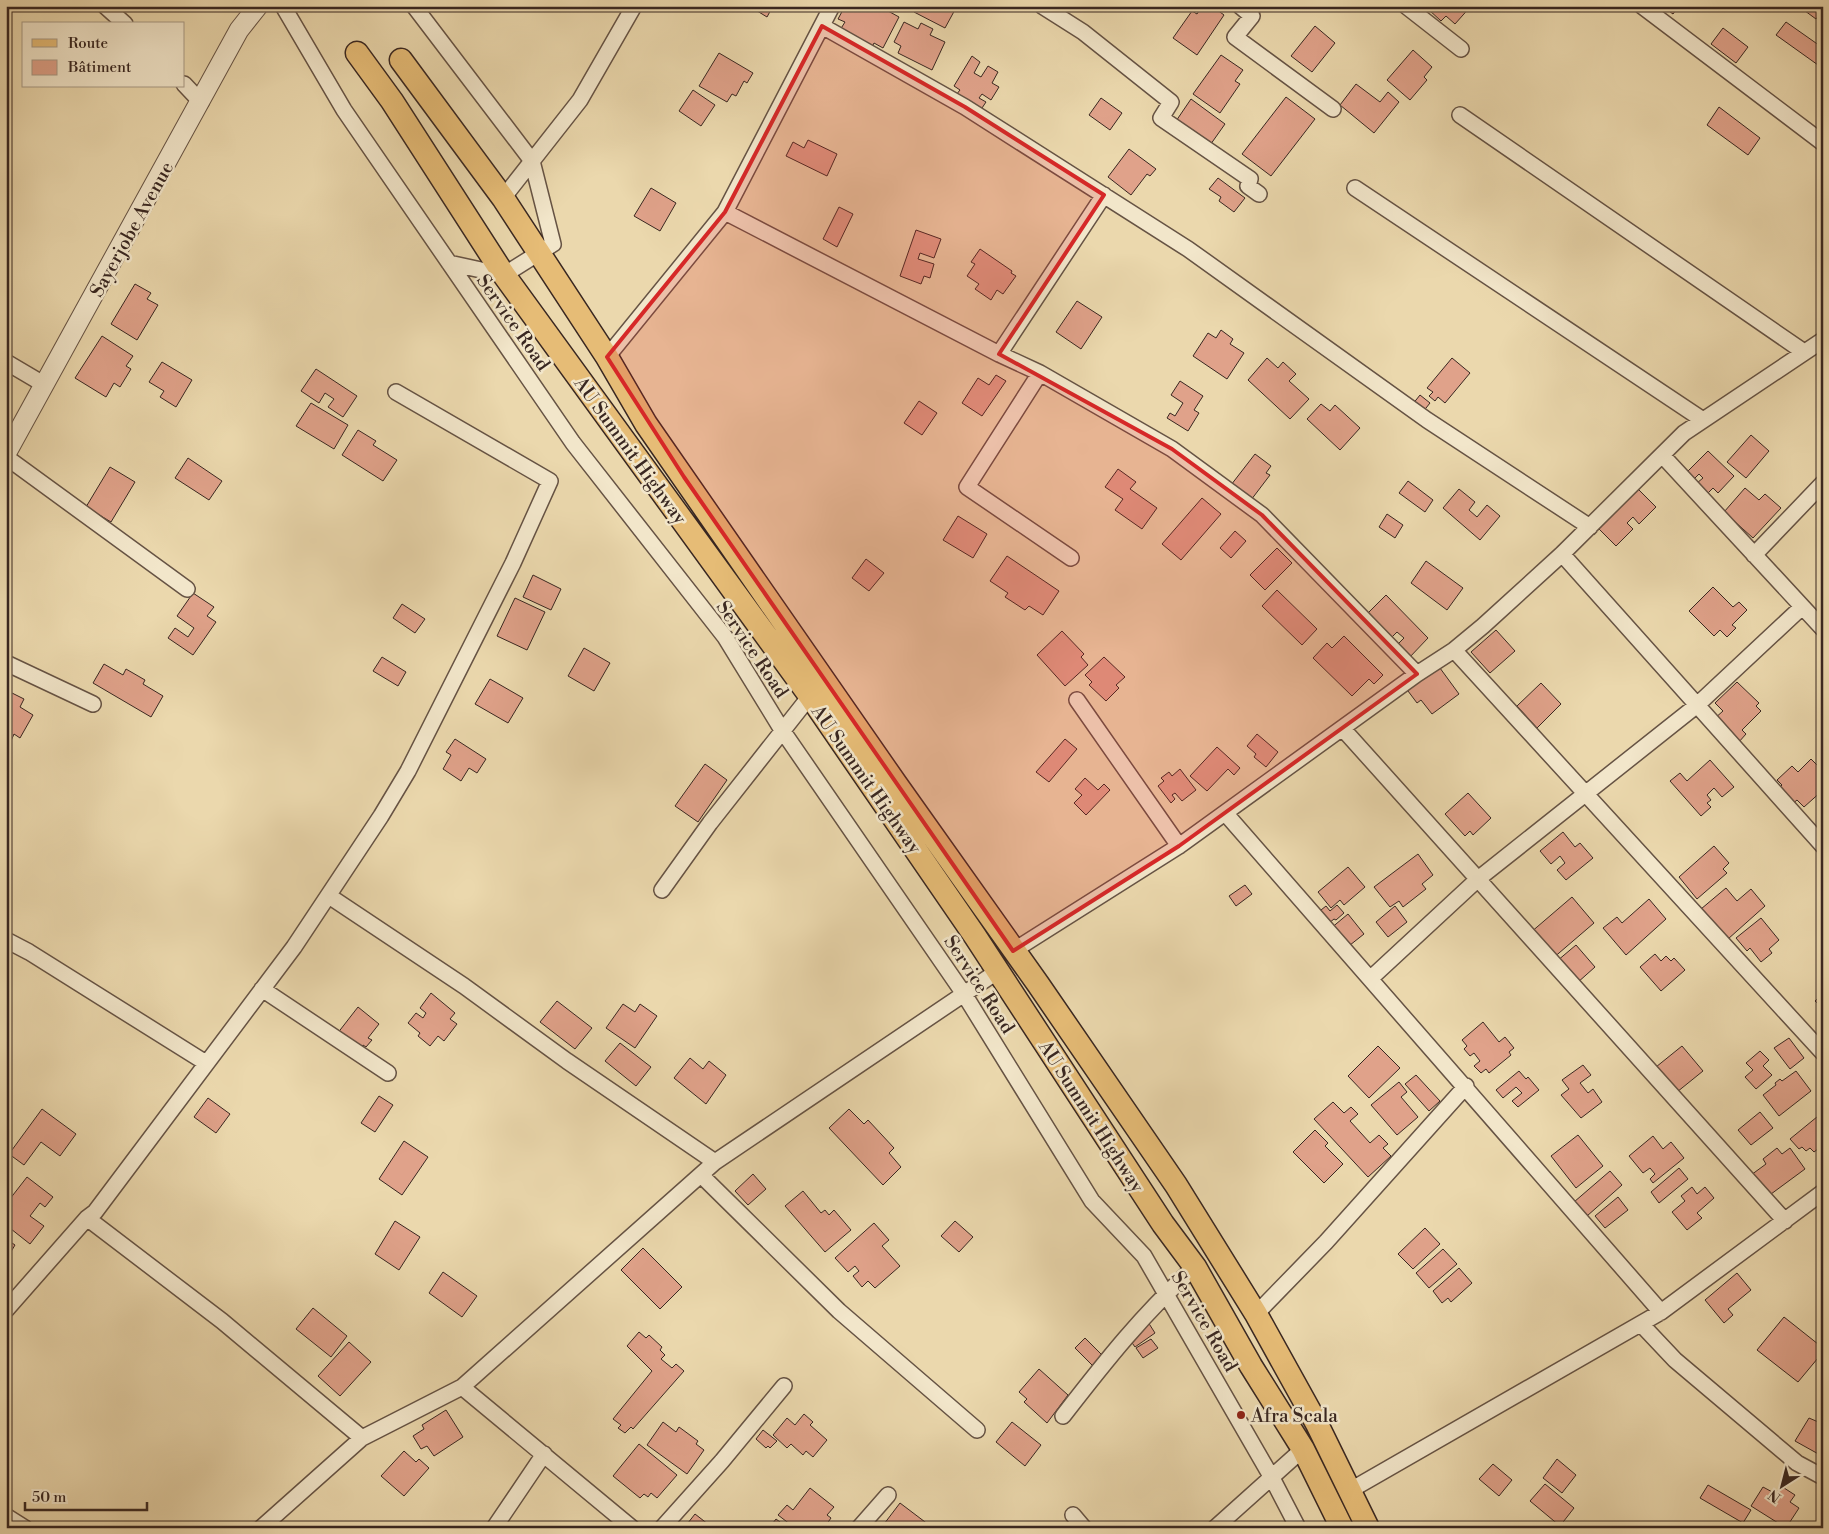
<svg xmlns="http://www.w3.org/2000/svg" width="1829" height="1534" font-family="'Libre Bodoni',serif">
  <rect width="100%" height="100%" fill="#ebd8ad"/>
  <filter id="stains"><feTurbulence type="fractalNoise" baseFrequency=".004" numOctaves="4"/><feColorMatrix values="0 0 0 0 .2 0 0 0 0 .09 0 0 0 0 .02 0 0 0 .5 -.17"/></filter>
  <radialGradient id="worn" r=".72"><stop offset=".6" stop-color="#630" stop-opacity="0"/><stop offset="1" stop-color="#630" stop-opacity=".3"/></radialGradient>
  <path fill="#e0a28a" stroke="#392721" d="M749,6H773L767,17Z
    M845,6H879L899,17L883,48L874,43L872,47L840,30L845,22L838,19Z
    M917,6H957L945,28L914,12Z
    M1202,6H1212L1224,15L1197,55L1173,38L1192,11L1197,14Z
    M1430,6H1471L1455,24L1446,16L1441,21L1428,9Z
    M1662,6H1679L1673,14Z
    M1802,6H1823V10L1816,19L1801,8Z
    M904,22L918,29L921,23L933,29L930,35L945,42L932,70L898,53L901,46L894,42Z
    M1786,22L1823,48V59L1818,65L1776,35Z
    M1315,26L1335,43L1312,72L1291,56Z
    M1723,28L1748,47L1736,63L1711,44Z
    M1413,50L1432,67L1424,77L1427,80L1410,100L1387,80Z
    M719,53L753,73L747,83L744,81L736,96L732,94L727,102L699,86Z
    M1221,55L1243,70L1235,81L1240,84L1220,113L1193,94Z
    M972,56L980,62L974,73L981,77L988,66L998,72L992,83L999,87L991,100L982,94L979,98L986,102L980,111L956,95L960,90L954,86Z
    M1356,84L1380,102L1388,92L1399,102L1374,133L1340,105Z
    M693,90L715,105L701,126L679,111Z
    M1286,97L1315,119L1271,176L1242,154Z
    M1101,98L1122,113L1110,130L1089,115Z
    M1191,99L1225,124L1208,148L1174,124Z
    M1719,107L1760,138L1748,155L1707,125Z
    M808,140L837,154L827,176L786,156L793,142L804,148Z
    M1129,149L1156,169L1150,176L1147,174L1131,195L1108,177Z
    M1218,178L1245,198L1234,212L1219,201L1221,197L1209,189Z
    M651,188L676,203L660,231L634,216Z
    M839,207L853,214L837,247L823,239Z
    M916,230L941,239L934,258L920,253L918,259L934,264L930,278L924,276L921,284L900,276Z
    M980,249L1012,271L1011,273L1016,276L1003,294L997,290L991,300L975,289L979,284L967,276L975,264L971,262Z
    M135,284L151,293L147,299L158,305L137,340L111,324Z
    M1077,301L1102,317L1081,349L1056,332Z
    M1221,330L1233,339L1230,344L1244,353L1227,379L1193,356L1208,333L1216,338Z
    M102,336L133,356L126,366L131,369L120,387L114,383L106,397L75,378Z
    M1267,358L1278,368L1283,362L1296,374L1289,381L1309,399L1290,419L1248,380Z
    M1452,358L1470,373L1445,403L1438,397L1435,401L1429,396L1433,392L1427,388Z
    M162,362L192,380L176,407L160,397L164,391L149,382Z
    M316,369L357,396L343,417L328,407L334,399L325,393L319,403L301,391Z
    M996,375L1006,381L982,416L962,403L978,378L989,385Z
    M1180,381L1203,396L1194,410L1199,413L1188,431L1167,418L1170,413L1175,416L1183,403L1171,395Z
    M1420,395L1430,403L1422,413L1412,405Z
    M919,401L937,413L922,435L904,423Z
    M311,403L348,425L334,449L296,426Z
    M1321,404L1330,411L1335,405L1360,428L1340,450L1307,419Z
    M358,430L376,441L373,445L397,460L383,481L342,455Z
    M1751,435L1769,451L1746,478L1727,462Z
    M1708,451L1734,476L1718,493L1713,488L1708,493L1697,483L1703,478L1699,474L1693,480L1686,473Z
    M1255,454L1271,466L1266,473L1270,475L1251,500L1231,485Z
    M188,458L222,481L209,500L175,478Z
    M110,467L135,482L111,522L86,507Z
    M1118,469L1136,482L1130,489L1157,508L1142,529L1115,510L1123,499L1105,487Z
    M1408,481L1433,500L1425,512L1399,493Z
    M1636,487L1656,507L1639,524L1633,517L1627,523L1633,529L1616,546L1597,527Z
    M1745,488L1759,500L1765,494L1781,508L1753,538L1724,512Z
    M1459,489L1475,502L1469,510L1477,517L1487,505L1500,516L1480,540L1443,508Z
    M1202,498L1221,514L1181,560L1162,544Z
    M1387,514L1403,525L1395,538L1379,527Z
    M958,516L987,534L973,558L943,540Z
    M1235,531L1246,541L1231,558L1220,548Z
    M1277,548L1292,563L1265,590L1250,575Z
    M1007,556L1059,591L1043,615L1029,606L1025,610L1005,597L1008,593L990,581Z
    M866,559L884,573L869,591L852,578Z
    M1426,561L1463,588L1447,610L1411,583Z
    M533,575L561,589L551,610L523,597Z
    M1713,587L1733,607L1739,602L1747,610L1732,625L1736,628L1727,637L1720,630L1714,636L1689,611Z
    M1277,590L1317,629L1302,645L1262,606Z
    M193,593L214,607L207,616L216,622L193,655L168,638L175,628L188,637L194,628L177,616Z
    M1386,595L1428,638L1408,659L1396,646L1404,638L1397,632L1389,640L1365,616Z
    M515,598L545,612L527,650L497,636Z
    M402,604L425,619L415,633L393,618Z
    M1496,630L1515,651L1490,673L1471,652Z
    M1062,631L1084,654L1081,657L1088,665L1065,686L1037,655Z
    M1344,636L1383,675L1374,684L1369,679L1352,696L1313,658L1327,643L1332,648Z
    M584,648L610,663L594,691L568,676Z
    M382,657L406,672L398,686L373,671Z
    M1104,657L1125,677L1116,685L1119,688L1106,701L1089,685L1092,682L1085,675Z
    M104,664L123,675L126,669L145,680L143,684L163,696L151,717L93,683Z
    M1437,664L1459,694L1432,714L1421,700L1417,703L1405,687Z
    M490,679L523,698L508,723L475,704Z
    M1737,682L1759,703L1756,706L1761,711L1742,730L1746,734L1738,743L1714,719L1723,711L1715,703Z
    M1541,683L1561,704L1537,728L1517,706Z
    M6,690L24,699L20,707L33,715L20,738L14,734L11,741L6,739Z
    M1257,734L1278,752L1266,767L1254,757L1256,754L1247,746Z
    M455,739L486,759L477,773L469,768L461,781L443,769L451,755L446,752Z
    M1065,739L1077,749L1049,782L1036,772Z
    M1217,747L1240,768L1234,775L1228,769L1207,791L1190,776Z
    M1811,759L1823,771V790L1804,807L1797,800L1791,805L1776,791L1782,785L1777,780L1792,766L1798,772Z
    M1710,760L1734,787L1722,797L1714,788L1707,795L1711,800L1707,803L1711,807L1701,816L1670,781L1680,773L1687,781Z
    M705,764L727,780L698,822L675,806Z
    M1180,769L1196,790L1182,801L1175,793L1172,795L1175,799L1171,803L1158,786L1164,781L1161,778L1169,772L1172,776Z
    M1085,778L1098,790L1104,784L1110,790L1086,815L1074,803L1082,795L1075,789Z
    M1468,793L1491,818L1473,835L1470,831L1465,836L1445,814Z
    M1563,832L1575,847L1580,843L1593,858L1566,880L1557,870L1565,863L1560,856L1551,864L1540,851Z
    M1714,846L1729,863L1723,869L1727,873L1697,899L1679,877Z
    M1418,854L1433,875L1422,884L1426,889L1403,907L1399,901L1390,907L1374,887Z
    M1348,867L1365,887L1344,905L1340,900L1331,908L1318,892Z
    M1245,885L1252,894L1236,906L1229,896Z
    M1726,888L1737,901L1751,889L1765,906L1728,939L1701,909Z
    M1572,897L1594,923L1552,959L1530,933Z
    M1649,899L1666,919L1626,955L1603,928L1617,917L1622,923Z
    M1337,905L1344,913L1336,920L1334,919L1329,923L1316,914L1326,906L1330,911Z
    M1395,906L1407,922L1388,937L1376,922Z
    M1348,914L1364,934L1345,949L1330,929Z
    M1761,918L1779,940L1769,949L1772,953L1761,962L1750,948L1747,951L1736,938Z
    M1576,945L1595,967L1577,983L1557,961Z
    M1655,954L1661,961L1666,956L1671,961L1674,958L1685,970L1661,991L1640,967Z
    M431,993L455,1013L450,1019L457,1024L444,1041L438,1036L430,1046L418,1036L420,1033L408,1023L416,1013L423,1018L426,1013L420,1008Z
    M1823,993V1009L1815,1001Z
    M557,1001L592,1028L575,1049L540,1022Z
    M623,1004L635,1012L640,1004L657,1016L635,1048L606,1028Z
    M358,1007L379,1024L368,1038L372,1040L366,1047L363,1045L358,1052L337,1034Z
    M1483,1022L1499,1042L1505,1037L1514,1048L1509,1052L1511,1055L1489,1073L1486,1069L1481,1073L1474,1066L1480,1061L1474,1053L1470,1056L1464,1049L1467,1046L1462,1040Z
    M1789,1038L1804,1058L1790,1069L1774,1048Z
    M620,1043L651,1067L636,1086L605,1061Z
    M1378,1046L1400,1068L1369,1098L1348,1076Z
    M1682,1046L1703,1071L1677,1092L1656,1067Z
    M1760,1051L1769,1060L1763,1066L1772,1075L1756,1089L1745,1077L1753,1070L1746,1063Z
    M690,1058L703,1069L709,1061L726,1075L706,1104L674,1078Z
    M1583,1065L1591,1075L1580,1083L1588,1093L1593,1089L1602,1102L1581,1118L1561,1095L1569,1089L1562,1080Z
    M1519,1071L1526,1079L1528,1077L1539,1090L1518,1107L1512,1101L1522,1093L1516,1087L1503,1098L1496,1090Z
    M1796,1071L1811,1091L1779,1116L1763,1095L1776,1085L1775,1083L1780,1079L1782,1081Z
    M1416,1075L1440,1101L1429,1111L1405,1084Z
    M1399,1082L1407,1092L1401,1097L1418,1117L1397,1135L1371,1105Z
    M379,1096L393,1105L375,1132L361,1123Z
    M208,1098L230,1114L216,1133L194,1117Z
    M1333,1102L1344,1113L1351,1107L1358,1114L1350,1121L1370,1143L1379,1135L1388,1144L1383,1148L1391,1156L1368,1177L1314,1119Z
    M42,1109L76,1134L60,1156L41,1142L24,1165L9,1154Z
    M849,1109L864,1124L868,1120L894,1148L889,1153L901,1167L883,1185L829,1128Z
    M1760,1112L1773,1128L1751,1145L1738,1130Z
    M1823,1112V1145L1814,1152L1810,1148L1806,1151L1802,1147L1799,1149L1790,1139Z
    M1315,1130L1328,1143L1325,1146L1343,1164L1324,1183L1293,1152Z
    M1578,1135L1603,1166L1576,1188L1551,1156Z
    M1653,1136L1663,1149L1671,1142L1684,1158L1653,1183L1650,1179L1655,1174L1650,1168L1643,1173L1629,1156Z
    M404,1141L428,1157L402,1195L379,1179Z
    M1777,1148L1782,1154L1790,1148L1805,1169L1767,1197L1751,1175L1766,1164L1763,1159Z
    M1679,1168L1688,1179L1659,1203L1651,1192Z
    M1610,1171L1622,1185L1587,1216L1574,1202Z
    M753,1174L766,1189L748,1205L735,1191Z
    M27,1177L53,1197L45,1207L40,1203L30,1216L44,1226L30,1244L6,1225V1204Z
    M1692,1187L1697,1194L1705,1187L1714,1198L1697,1213L1702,1218L1687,1230L1672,1212L1685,1201L1681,1196Z
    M803,1191L821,1213L825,1210L829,1215L834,1210L851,1230L825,1252L785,1206Z
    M1618,1197L1628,1210L1605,1228L1595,1216Z
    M395,1221L420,1237L399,1270L375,1254Z
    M955,1221L973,1237L959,1252L941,1236Z
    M874,1223L889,1240L882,1246L900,1266L875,1288L868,1281L862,1287L853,1276L859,1271L855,1266L848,1272L835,1258Z
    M1425,1228L1440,1244L1413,1269L1398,1254Z
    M6,1239L15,1245L6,1260Z
    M643,1248L682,1287L660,1309L621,1270Z
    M1443,1249L1457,1264L1429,1288L1416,1273Z
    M1459,1268L1472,1283L1451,1302L1448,1298L1442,1303L1433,1291Z
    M443,1272L477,1296L462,1317L429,1293Z
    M1737,1273L1751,1290L1728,1309L1733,1315L1724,1323L1705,1300Z
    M313,1308L347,1336L331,1357L296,1329Z
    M1784,1317L1823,1348V1352L1798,1382L1757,1350Z
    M1148,1322L1155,1333L1135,1347L1128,1337Z
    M639,1332L646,1338L649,1335L662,1347L660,1350L665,1355L661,1359L672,1368L676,1364L684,1371L633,1429L631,1427L625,1433L618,1428L621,1425L613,1419L652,1371L627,1346Z
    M1085,1338L1103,1356L1093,1366L1075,1348Z
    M1151,1339L1158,1348L1143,1358L1136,1348Z
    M349,1342L371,1362L340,1396L318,1376Z
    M1039,1369L1068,1395L1047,1423L1024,1402L1027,1399L1019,1392Z
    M446,1410L463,1437L434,1456L427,1446L421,1449L413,1436L424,1429L422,1425Z
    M804,1414L813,1422L810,1425L827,1440L813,1457L806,1451L803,1455L791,1444L787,1448L773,1435L787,1418L795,1425Z
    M1809,1418L1823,1424L1822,1456L1795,1441Z
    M663,1422L676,1432L679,1427L698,1441L696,1444L704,1450L687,1474L647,1445Z
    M1012,1422L1041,1445L1025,1466L996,1442Z
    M763,1430L777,1441L770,1448L768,1446L766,1448L756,1439Z
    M639,1444L677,1475L657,1498L651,1493L648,1497L644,1494L640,1498L613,1476Z
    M404,1451L416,1462L419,1459L429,1468L404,1496L381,1476Z
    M1557,1459L1576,1475L1562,1493L1543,1478Z
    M1493,1464L1512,1480L1499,1496L1479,1479Z
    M1545,1484L1574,1508L1560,1526L1530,1501Z
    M1708,1485L1751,1510L1743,1523L1700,1498Z
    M1781,1486L1795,1495L1790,1502L1799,1508L1786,1528L1751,1506L1763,1487L1776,1494Z
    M810,1488L834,1507L827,1515L831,1518L824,1528H795L778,1515L787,1505L793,1510Z
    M900,1503L933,1528H889L884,1524Z
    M695,1514L713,1528H684Z
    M776,1519L788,1528H769Z"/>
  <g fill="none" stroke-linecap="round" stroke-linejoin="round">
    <defs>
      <path id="minor" d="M105,6L125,24
        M283,6L344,110L573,443L725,637L782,730L964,994L1092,1201L1144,1256L1272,1478L1298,1528
        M414,6L532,161L553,244L504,275L449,263
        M1042,6L1083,32L1171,102L1161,118L1250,179L1248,186L1259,194
        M1240,6L1252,16L1235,37L1333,109
        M1406,6L1461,49
        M1642,6L1823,143
        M822,26L965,107L1188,249L1427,420L1590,527
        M184,84L201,102
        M1460,115L1804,352
        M1355,188L1703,420
        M503,198L580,100L634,6
        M725,212L999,354L1040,373L1172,449L1262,515L1417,674
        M999,354L1104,195
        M607,357L725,212L832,6
        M6,362L45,385
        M1040,373L967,487L1071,558
        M1662,455L1823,629
        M6,457L187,589
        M1562,554L1823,846
        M1754,555L1823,483
        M1454,650L1823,1053
        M6,663L93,704
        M1077,700L1179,846
        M1343,729L1785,1221
        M1226,814L1661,1312
        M662,890L710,823L810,696
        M329,896L464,986L567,1061L715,1162
        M6,940L29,952L206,1063
        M1013,951L1179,846L1417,674L1454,650L1483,626L1562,554L1684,433L1823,340
        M1370,979L1478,879L1696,706L1802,607
        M262,989L388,1073
        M701,1175L839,1311L977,1430
        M87,1218L222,1321L362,1438
        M6,1310L87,1218L95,1212L294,947L381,816L408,771L513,563L550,481L396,392
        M1256,1314L1326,1242L1466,1086
        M1641,1324L1675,1360L1797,1463L1823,1477
        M462,1387L632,1528
        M1063,1416C1104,1363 1145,1311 1195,1267
        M1349,1491L1661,1312L1823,1192
        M1073,1515L1084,1528
        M6,1516L25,1528
        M261,1528L362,1438L462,1387L715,1162L998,971
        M494,1528L544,1454
        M662,1528L722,1461L784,1386
        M859,1528L888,1495
        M1215,1528L1303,1449"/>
      <path id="tertiary" d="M6,454L239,30L258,6"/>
      <path id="primary" d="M357,53L392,101L504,275L810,696L975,936L1163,1224L1195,1267L1251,1366L1303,1449L1342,1528
        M401,60L503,198L607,357L646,424L896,784L1038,984L1176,1185L1256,1314L1317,1424L1368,1528"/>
    </defs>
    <use href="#minor" stroke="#665344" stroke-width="18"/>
    <use href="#tertiary" stroke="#665344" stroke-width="21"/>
    <use href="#primary" stroke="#392721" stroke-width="25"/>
    <use href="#minor" stroke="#f2e6ca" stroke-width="15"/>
    <use href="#tertiary" stroke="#f2e6ca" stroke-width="19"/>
    <use href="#primary" stroke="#e6bc76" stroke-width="22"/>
  </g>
  <path fill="#d62828" fill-opacity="0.2" stroke="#d62828" stroke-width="4" stroke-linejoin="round" d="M822,26L965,107L1104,195L999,354L1172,449L1262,515L1417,674L1179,846L1013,951L684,477L607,357L725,212Z"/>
  <circle fill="#8f2418" stroke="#f2e6ca" stroke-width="2" cx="1241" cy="1415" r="5"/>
  <g text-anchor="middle" stroke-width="5" stroke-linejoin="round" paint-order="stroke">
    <g font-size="19" fill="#392721" stroke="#f2e6ca">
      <text transform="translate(131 229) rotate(-61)" y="7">Sayerjobe Avenue</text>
      <text transform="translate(514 322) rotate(55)" y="7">Service Road</text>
      <text transform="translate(631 450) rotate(54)" y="7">AU Summit Highway</text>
      <text transform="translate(753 649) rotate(56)" y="7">Service Road</text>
      <text transform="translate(867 779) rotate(55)" y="7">AU Summit Highway</text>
      <text transform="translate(980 984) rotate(57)" y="7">Service Road</text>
      <text transform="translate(1092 1116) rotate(57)" y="7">AU Summit Highway</text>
      <text transform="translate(1205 1321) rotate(60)" y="7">Service Road</text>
    </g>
    <g font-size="19" fill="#392721" stroke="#f2e6ca" text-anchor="start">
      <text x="1251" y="1422">Afra Scala</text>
    </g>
  </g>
  <rect width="1829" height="1534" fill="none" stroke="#ebd8ad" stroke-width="25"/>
  <rect x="8" y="8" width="1814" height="1519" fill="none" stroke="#392721" stroke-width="2.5"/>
  <rect x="12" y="12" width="1804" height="1509" fill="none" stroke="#392721"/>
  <rect x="22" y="22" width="162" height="65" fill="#f2e6ca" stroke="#a89a86"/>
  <rect x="32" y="39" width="25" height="8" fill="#e6bc76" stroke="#a89a86"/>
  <text x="68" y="48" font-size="15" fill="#392721">Route</text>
  <rect x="32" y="60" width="25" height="15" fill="#e0a28a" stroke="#a89a86"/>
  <text x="68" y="72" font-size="15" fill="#392721">Bâtiment</text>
  <g transform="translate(1782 1486) rotate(216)" stroke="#f2e6ca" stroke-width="4" paint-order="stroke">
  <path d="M0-4L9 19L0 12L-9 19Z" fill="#392721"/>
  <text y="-8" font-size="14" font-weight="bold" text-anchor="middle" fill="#392721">N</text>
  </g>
  <path d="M25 1502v8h122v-8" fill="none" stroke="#392721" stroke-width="2.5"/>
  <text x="32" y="1502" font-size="15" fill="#392721" stroke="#f2e6ca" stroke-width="4" paint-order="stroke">50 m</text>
  <rect width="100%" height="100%" filter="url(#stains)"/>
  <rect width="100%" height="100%" fill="url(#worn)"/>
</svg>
